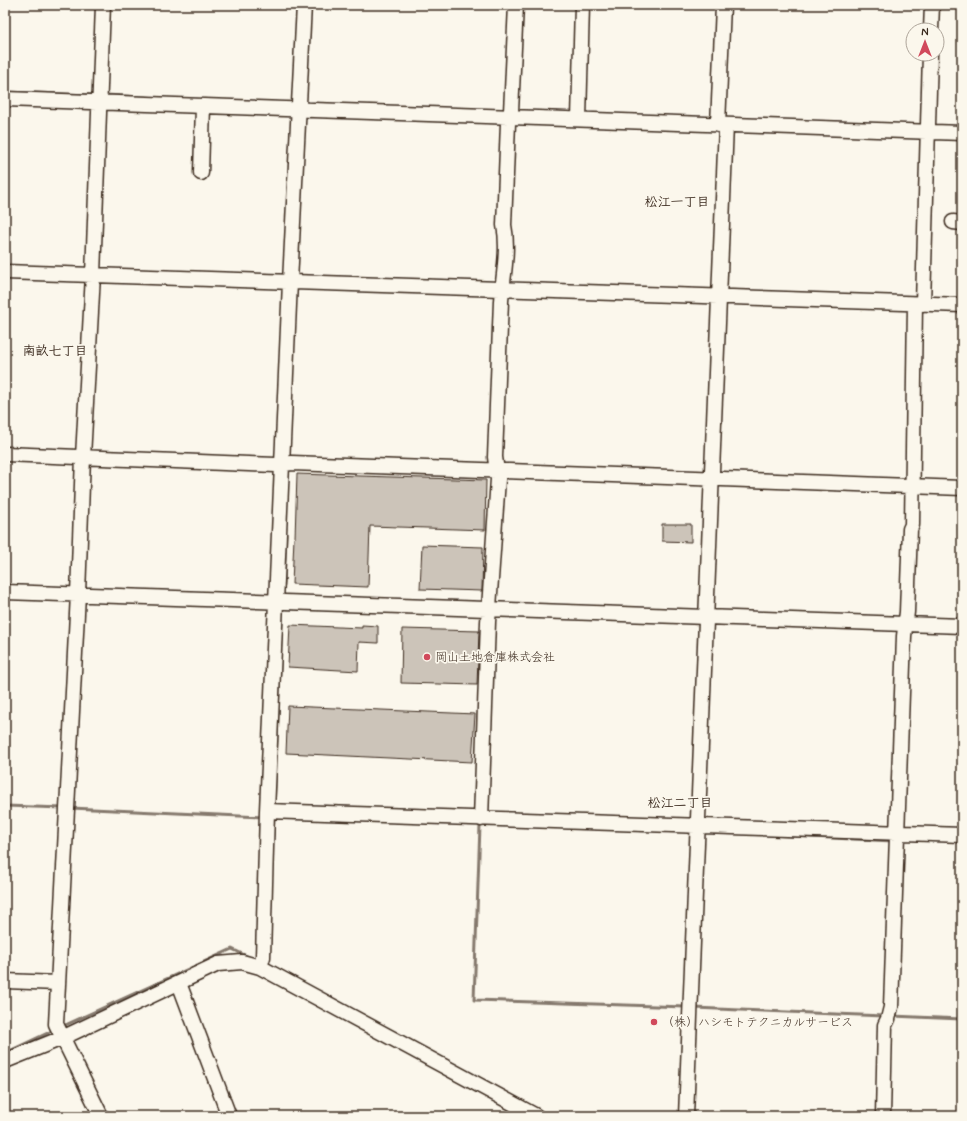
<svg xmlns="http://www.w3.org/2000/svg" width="967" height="1121" font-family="Mynerve,'Klee One',sans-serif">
  <rect width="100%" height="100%" fill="#fbf7ec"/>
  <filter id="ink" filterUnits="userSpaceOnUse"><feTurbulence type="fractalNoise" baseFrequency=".025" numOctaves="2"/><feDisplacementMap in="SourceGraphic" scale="8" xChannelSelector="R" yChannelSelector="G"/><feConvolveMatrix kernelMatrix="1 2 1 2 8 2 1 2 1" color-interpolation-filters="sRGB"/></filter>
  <g filter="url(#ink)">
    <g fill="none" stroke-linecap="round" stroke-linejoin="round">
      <path stroke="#85796d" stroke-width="3" d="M5,92L93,95
        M105,95L161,98
        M284,586L286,534
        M5,806L63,808
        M71,808L263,817
        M274,808L282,619
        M480,825L474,1000L686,1007
        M770,835L893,841
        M273,836L274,815
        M694,1008L884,1016
        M892,1016L962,1019
        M61,1027L232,949L251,958
        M5,1053L54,1030
        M540,1111L548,1116"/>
    </g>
    <path fill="#ccc4b9" stroke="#3b2a1e" d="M297,474L486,480L485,530L370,526L368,587L292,584L294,538H295Z
      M662,524H691V542L662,541Z
      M422,545L483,547L482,591L420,589Z
      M290,625L362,628V625L378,626V643L359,642L358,671L288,667Z
      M402,629L479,631L477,685L401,683Z
      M288,706L475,714L472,762L286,753Z"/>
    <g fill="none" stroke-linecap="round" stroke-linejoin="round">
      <defs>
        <path id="minor" d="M931,30L932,5
          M5,99L962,133
          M579,119L582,5
          M718,125L723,5
          M201,173L203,106
          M953,222L962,223
          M5,272L962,305
          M923,304L930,54
          M5,454L276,465L292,463L962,488
          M5,592L962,626
          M267,811L962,835
          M481,819L488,622L498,479L495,457L501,301C503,277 509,249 504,225L508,123L511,112L516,5
          M260,967L263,957L267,811L276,602L290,282L304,5
          M5,981L58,983
          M179,983L229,1116
          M5,1061L62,1038L218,964L242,962L260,967L536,1116
          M101,1116L56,1024L78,594L83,457L93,275L103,5
          M686,1116C697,786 713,456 726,125
          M883,1116L885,1025L888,1019L891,1007L904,636L907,612L910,529L912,525L915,304"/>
      </defs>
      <use href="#minor" stroke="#3b2a1e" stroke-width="17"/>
      <use href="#minor" stroke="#fbf7ec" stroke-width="14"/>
    </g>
  </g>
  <g fill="#d1495b" stroke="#fbf7ec" stroke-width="1.5">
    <circle cx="427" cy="657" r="4"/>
    <circle cx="654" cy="1022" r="4"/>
  </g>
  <g text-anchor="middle" stroke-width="3.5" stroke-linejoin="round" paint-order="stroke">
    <g font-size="12" fill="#3b2a1e" stroke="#fbf7ec" text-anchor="start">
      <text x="435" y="661">岡山土地倉庫株式会社</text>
      <text x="662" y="1026">（株）ハシモトテクニカルサービス</text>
    </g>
    <g font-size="13" font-weight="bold" fill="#3b2a1e" stroke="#fbf7ec">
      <text x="677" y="206">松江一丁目</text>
      <text x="55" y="355">南畝七丁目</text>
      <text x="680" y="807">松江二丁目</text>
    </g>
  </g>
  <rect width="967" height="1121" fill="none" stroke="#fbf7ec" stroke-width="20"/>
  <rect x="10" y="10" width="947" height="1101" fill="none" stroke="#3b2a1e" stroke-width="1.5" filter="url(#ink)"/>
  <g transform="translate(925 42)"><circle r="19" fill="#fbf7ec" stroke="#aea59a"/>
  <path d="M0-3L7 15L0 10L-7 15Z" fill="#d1495b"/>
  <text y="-6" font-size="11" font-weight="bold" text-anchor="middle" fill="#3b2a1e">N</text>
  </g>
</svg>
